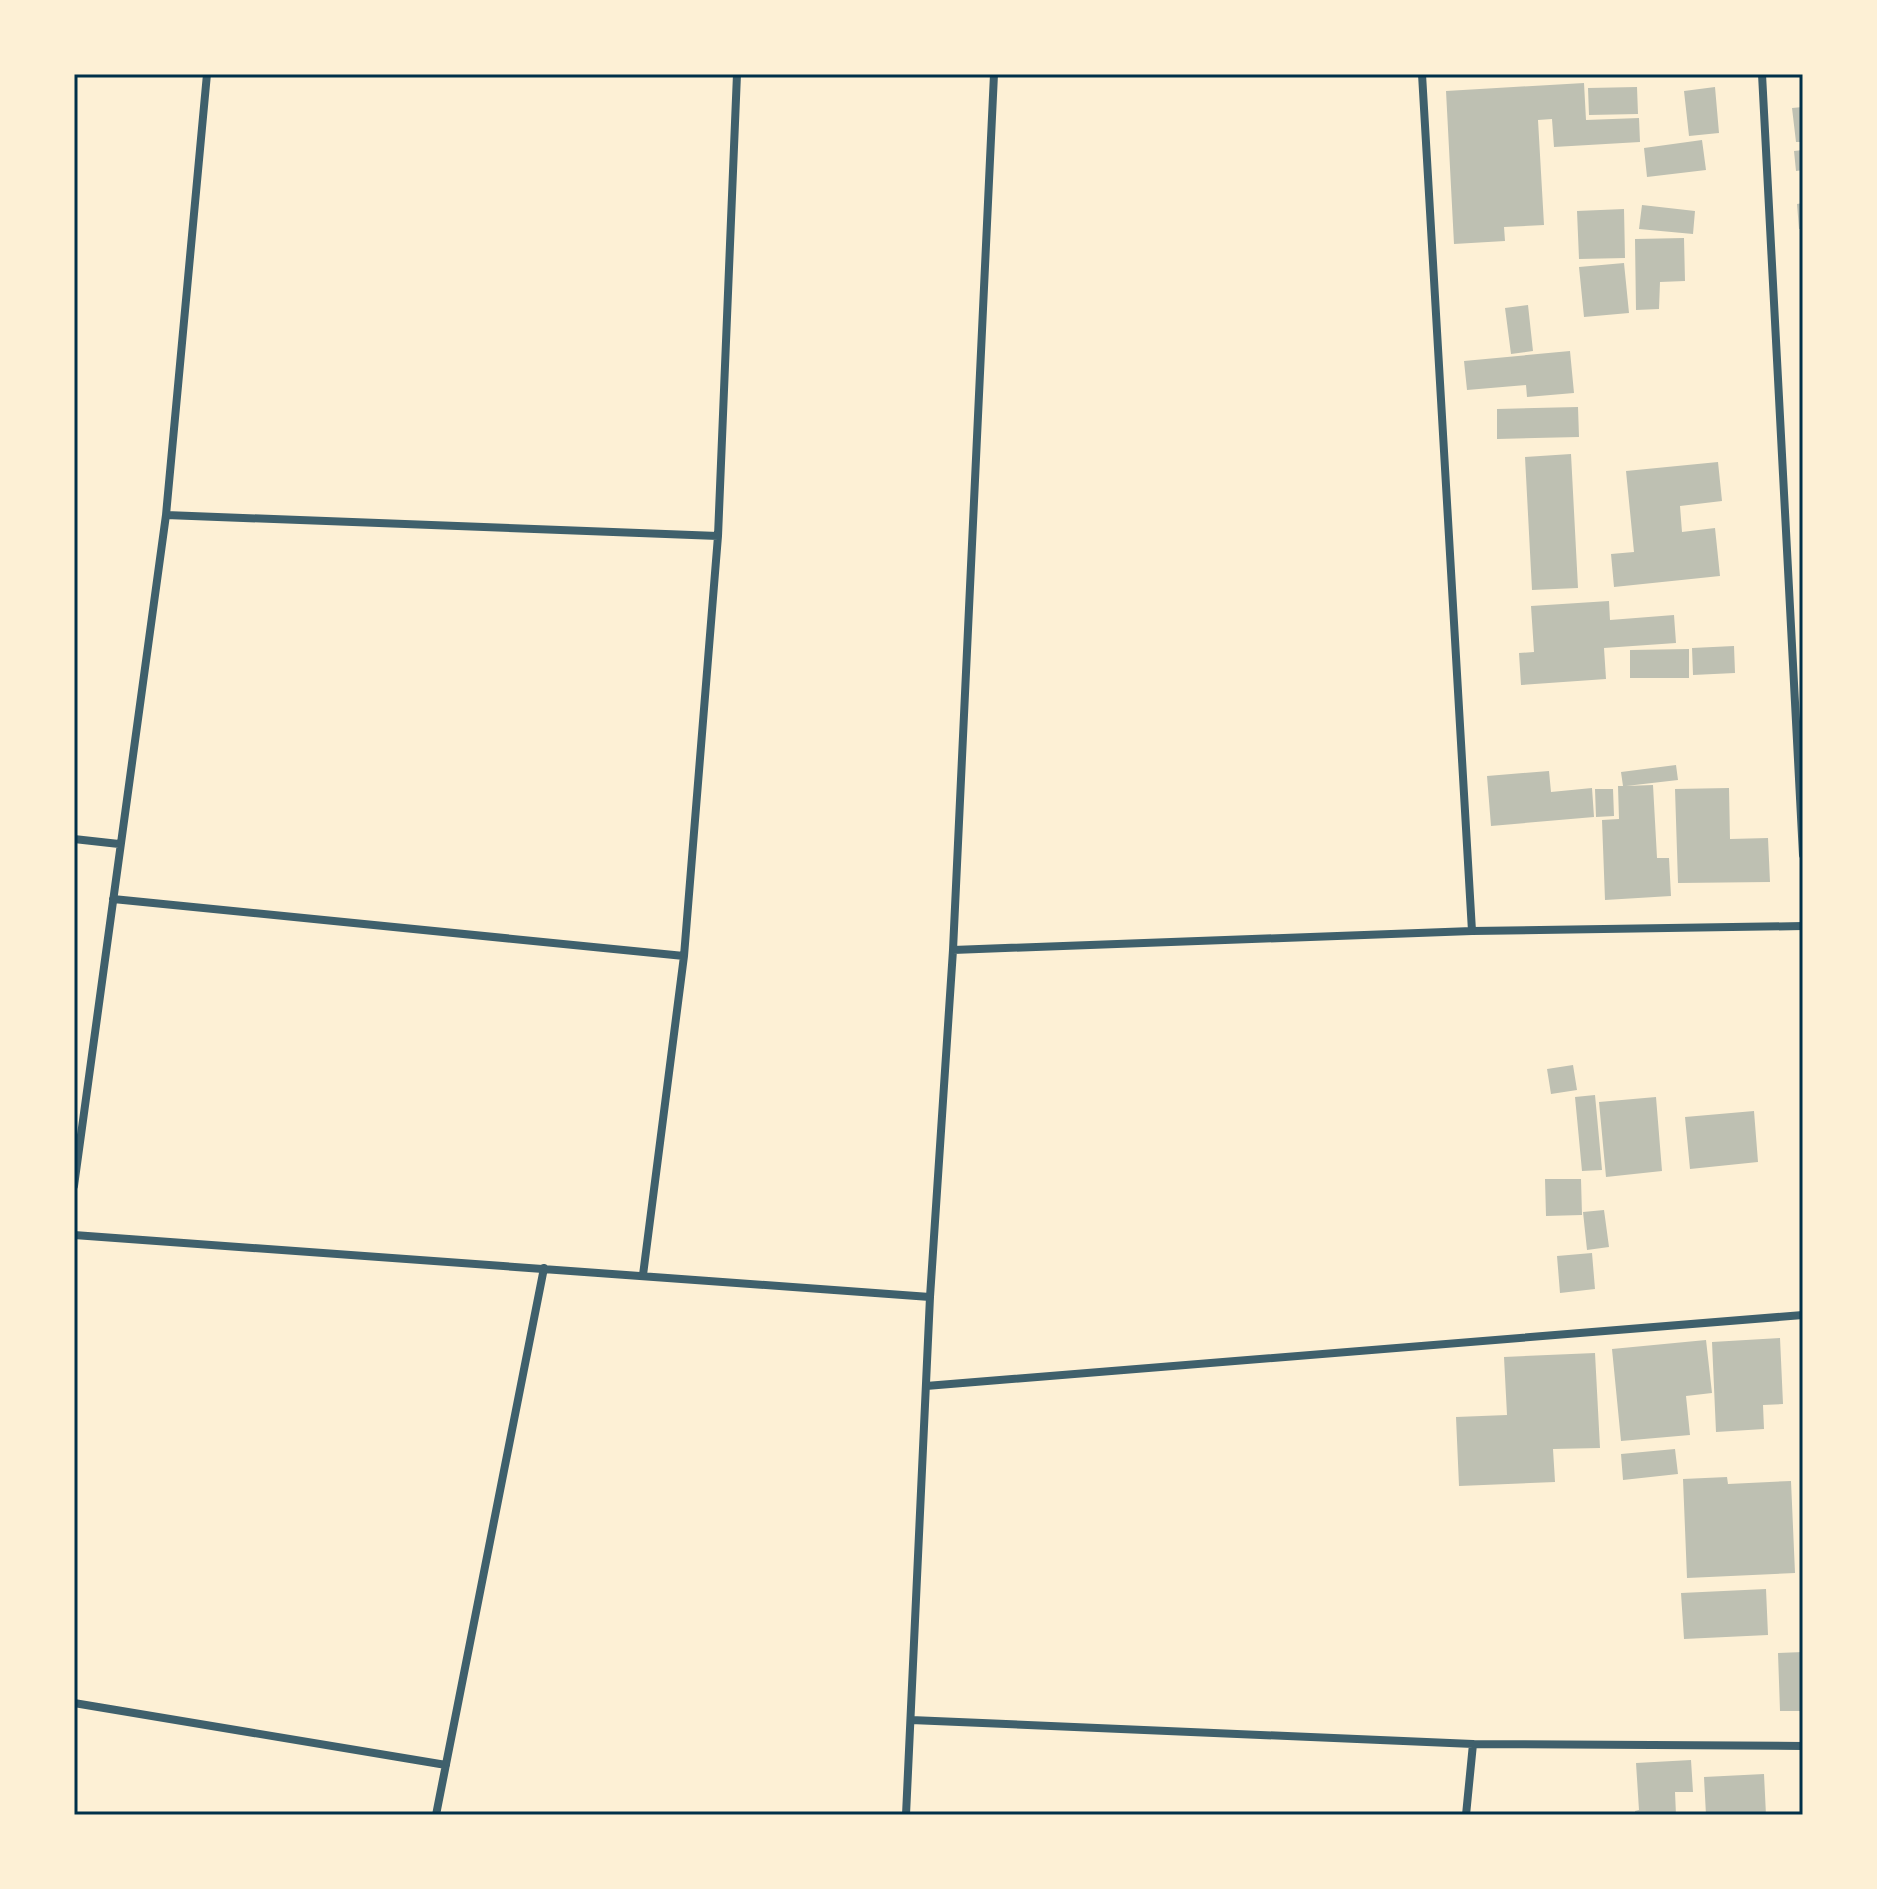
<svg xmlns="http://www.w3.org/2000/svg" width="1877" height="1889" font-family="'Zilla Slab',serif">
  <rect width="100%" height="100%" fill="#fdf0d5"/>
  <path fill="#bec0b2" d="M1584,83L1586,120L1639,118L1640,142L1554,147L1552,119L1538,120L1544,225L1504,227L1505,241L1454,244L1446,91Z
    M1637,87L1638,114L1589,115L1588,88Z
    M1715,87L1719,133L1689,136L1684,91Z
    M1803,107V142H1796L1792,108Z
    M1702,140L1706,170L1647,177L1644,148Z
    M1803,150V170L1796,171L1794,151Z
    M1803,203V229H1799L1797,204Z
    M1642,205L1695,211L1693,234L1639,229Z
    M1624,209L1625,258L1579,259L1577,211Z
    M1684,238L1685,281L1660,282L1659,309L1636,310L1635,239Z
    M1624,263L1629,313L1584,317L1579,267Z
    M1528,305L1533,351L1511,354L1505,308Z
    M1570,351L1574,393L1527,397L1526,385L1467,390L1464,361Z
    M1578,407L1579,437L1497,439V409Z
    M1571,454L1578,588L1532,590L1525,457Z
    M1718,462L1722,501L1680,506L1682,532L1715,528L1720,576L1614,587L1611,554L1634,552L1626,471Z
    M1609,601L1610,620L1674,615L1676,643L1604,648L1606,679L1521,685L1519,653L1534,652L1531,606Z
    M1734,646L1735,673L1693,675L1692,648Z
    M1689,649V678H1630V650Z
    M1676,765L1678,780L1626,786L1653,785L1657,858H1669L1671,896L1605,900L1602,820L1619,819L1618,786H1623L1621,772Z
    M1549,771L1551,792L1592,788L1594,817L1491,826L1487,776Z
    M1729,788L1730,839L1768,838L1770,882L1678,883L1675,789Z
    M1595,789H1613L1614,816L1596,817Z
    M1573,1065L1577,1090L1551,1094L1547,1069Z
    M1595,1095L1602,1170L1582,1171L1575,1097Z
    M1656,1097L1662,1171L1606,1177L1599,1102Z
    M1754,1111L1758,1162L1690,1169L1685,1117Z
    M1545,1179H1581L1582,1215L1546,1216Z
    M1604,1210L1609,1247L1587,1250L1583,1212Z
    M1592,1253L1595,1289L1560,1293L1557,1256Z
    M1780,1338L1783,1404L1763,1405L1764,1429L1716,1432L1712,1342Z
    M1706,1340L1712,1393L1686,1396L1690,1435L1621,1441L1612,1349Z
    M1595,1353L1600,1448L1553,1449L1555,1482L1459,1486L1456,1417L1507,1415L1504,1357Z
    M1675,1449L1678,1474L1623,1480L1621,1454Z
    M1727,1477L1728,1484L1791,1481L1795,1573L1687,1578L1683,1479Z
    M1766,1589L1768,1635L1684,1639L1681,1593Z
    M1803,1652V1711H1780L1778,1653Z
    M1691,1760L1693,1792H1675L1676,1815H1635V1811L1639,1810L1636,1763Z
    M1764,1774L1766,1815H1706L1704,1777Z"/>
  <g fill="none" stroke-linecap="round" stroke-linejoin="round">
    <path stroke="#3f606c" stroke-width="8" d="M1422,74L1472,931
      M1762,74L1803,855
      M166,515L718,536
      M74,839L119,844
      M113,899L684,956
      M953,950L1472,931L1803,926
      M74,1186L166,515L207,74
      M74,1235L930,1297
      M643,1275L684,956L718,536L737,74
      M926,1386L1803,1315
      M74,1703L446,1765
      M911,1720L1473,1744L1803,1746
      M436,1815L544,1268
      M906,1815L930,1297L953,950L994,74
      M1466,1815L1473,1744"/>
  </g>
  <rect width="1877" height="1889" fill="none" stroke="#fdf0d5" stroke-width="152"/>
  <rect x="76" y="76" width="1725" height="1737" fill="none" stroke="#003049" stroke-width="3"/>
</svg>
